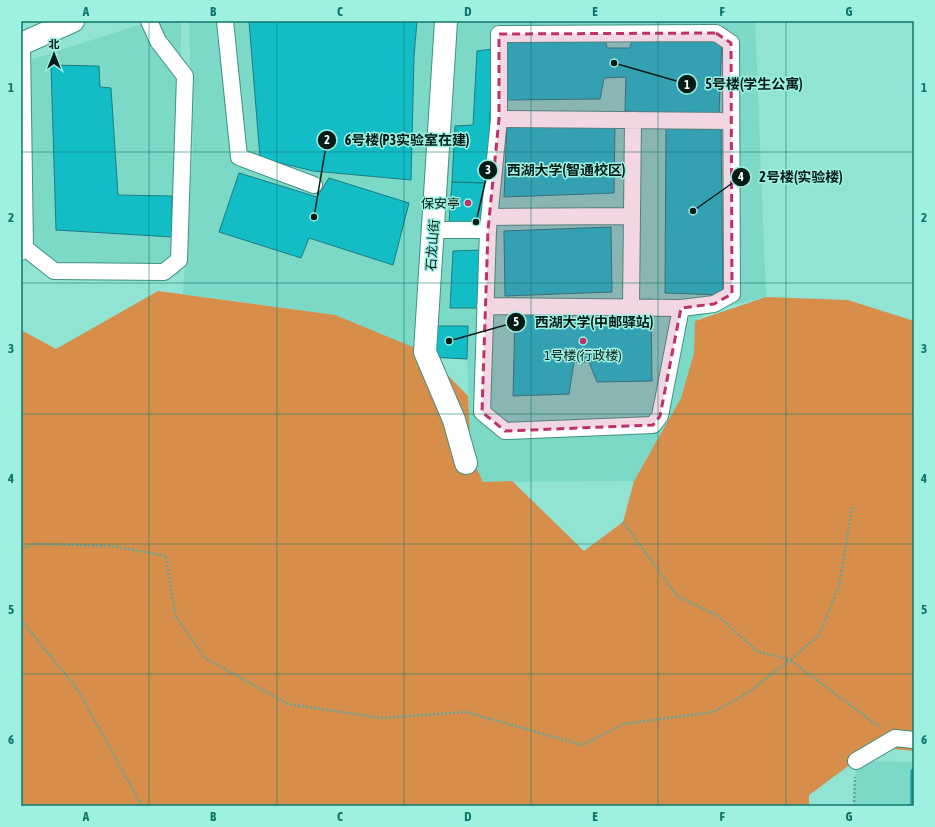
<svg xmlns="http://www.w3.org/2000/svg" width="935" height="827" font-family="'Asap Condensed','Noto Sans SC',sans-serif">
  <rect width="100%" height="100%" fill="#91e3d3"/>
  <path fill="#7cd8c7" d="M151,21H181L179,275L57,279L30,265V60Z
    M189,21H755L766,297L712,310L695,321L694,353L681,398L634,481L483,482L471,456L467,359L429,357L335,315L183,294L193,150Z
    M856,761L914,762V806H854Z"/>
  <path fill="#d78e4b" d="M158,291L335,315L425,352L468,396L471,456L483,482L512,481L584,551L623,522L634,481L681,398L694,353L695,321L766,297L848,300L914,321V751L874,747L809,795V806H21V330L56,349Z"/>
  <path fill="#12bdc6" stroke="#1e7c81" d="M249,21H417L414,56L411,180L313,171L260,158Z
    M507,30L603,31L607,48H630L633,36L722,37L719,115L625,111L626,77L604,78L600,99L506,100Z
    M493,49L487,183L452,182L455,126L473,125L477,51Z
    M51,65L99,66L100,87L111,88L118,195L172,196V237L56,230Z
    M615,124L614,193L504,197L507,125Z
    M721,127L723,295L665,293L666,128Z
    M239,173L317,197L329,178L409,203L393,265L309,238L301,258L219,232Z
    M452,182L487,183L484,225L449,223Z
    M611,227L612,292L505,296L504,231Z
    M480,250L477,308H450L453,251Z
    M651,299L652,381L597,382L589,362H574L569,394L513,396L515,315L569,308L573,319L601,318V302Z
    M431,326H468L467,359L429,357Z
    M911,770H914V805H911Z"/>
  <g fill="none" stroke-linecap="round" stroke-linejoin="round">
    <defs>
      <path id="street" d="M225,21L239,157L314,185
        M499,119L731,121
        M489,217L632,216
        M433,230H488L499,119V34L716,33L731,43L732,294L714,304L681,308L660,416L653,425L505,431L482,412L488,230
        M25,248L54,271L164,272L179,260L185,76L158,41L149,21
        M21,252L25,248L22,44
        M485,306L681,308
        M631,307L633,120
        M856,761L895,738L914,740"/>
      <path id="secondary" d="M446,21L425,352L454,420L466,463
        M21,44L73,21"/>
    </defs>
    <use href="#street" stroke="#3f9285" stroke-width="18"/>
    <use href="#secondary" stroke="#3f9285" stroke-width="24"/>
    <path stroke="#65a599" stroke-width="2.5" stroke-dasharray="2 2" stroke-linecap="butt" d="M852,507L839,586L819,635L790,660L881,728
      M623,522L677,596L718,616L757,651L790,660
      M21,549L34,544L112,546L166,556L176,617L205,658L288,704L382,718L466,712L582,745L624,724L713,712L746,694L790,660
      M21,620L78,690L142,806
      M854,806L855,777"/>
    <use href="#street" stroke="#fff" stroke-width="16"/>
    <use href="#secondary" stroke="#fff" stroke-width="22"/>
  </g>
  <path fill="#be326a" fill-opacity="0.2" stroke="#be326a" stroke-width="3" stroke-dasharray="8 5" stroke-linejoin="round" d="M716,33L731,43L732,294L714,304L681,308L660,416L653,425L505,431L482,412L488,230L499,119V34Z"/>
  <path fill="none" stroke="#0f766e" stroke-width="1" stroke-opacity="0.55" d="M149,21V806M277,21V806M404,21V806M531,21V806M658,21V806M786,21V806M21,152H914M21,283H914M21,414H914M21,544H914M21,674H914"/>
  <g fill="#be326a" stroke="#9ef0e1" stroke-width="1.5">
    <circle cx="468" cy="203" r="4"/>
    <circle cx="583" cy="341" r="4"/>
  </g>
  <g text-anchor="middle" stroke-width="3" stroke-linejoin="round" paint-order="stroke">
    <g font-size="13" fill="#031c18" stroke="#9ef0e1" text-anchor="end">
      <text x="460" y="208">保安亭</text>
      <text x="583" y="360" text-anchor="middle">1号楼(行政楼)</text>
    </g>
    <g font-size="13" fill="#031c18" stroke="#9ef0e1">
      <text transform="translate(432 245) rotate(-86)" y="5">石龙山街</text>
    </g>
  </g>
  <path fill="none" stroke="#031c18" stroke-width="1.5" d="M614 63L687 84M314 217L327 140M476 222L488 170M693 211L741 177M449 341L516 322"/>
  <g fill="#031c18" stroke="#9ef0e1" stroke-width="1.5">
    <circle cx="614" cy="63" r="4"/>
    <circle cx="314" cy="217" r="4"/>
    <circle cx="476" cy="222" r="4"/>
    <circle cx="693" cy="211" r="4"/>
    <circle cx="449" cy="341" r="4"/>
    <circle cx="687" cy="84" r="10"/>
    <circle cx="327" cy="140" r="10"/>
    <circle cx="488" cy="170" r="10"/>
    <circle cx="741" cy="177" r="10"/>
    <circle cx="516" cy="322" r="10"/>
  </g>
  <g font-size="12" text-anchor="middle" font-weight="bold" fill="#fff">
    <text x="687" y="89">1</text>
    <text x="327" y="144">2</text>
    <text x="488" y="174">3</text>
    <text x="741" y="181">4</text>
    <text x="516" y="326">5</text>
  </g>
  <g font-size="14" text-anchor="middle" font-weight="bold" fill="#031c18" stroke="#9ef0e1" stroke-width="3" stroke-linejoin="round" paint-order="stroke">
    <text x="754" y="89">5号楼(学生公寓)</text>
    <text x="407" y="145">6号楼(P3实验室在建)</text>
    <text x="566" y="175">西湖大学(智通校区)</text>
    <text x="801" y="182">2号楼(实验楼)</text>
    <text x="594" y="327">西湖大学(中邮驿站)</text>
  </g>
  <rect width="935" height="827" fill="none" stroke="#9ef0e1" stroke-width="44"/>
  <g transform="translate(54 54)" stroke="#9ef0e1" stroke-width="3" paint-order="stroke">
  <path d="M0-3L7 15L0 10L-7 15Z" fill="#031c18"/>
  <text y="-6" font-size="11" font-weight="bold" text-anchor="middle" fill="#031c18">北</text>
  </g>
  <rect x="22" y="22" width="891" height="783" fill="none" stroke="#0f766e" stroke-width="1.5"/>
  <g font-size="13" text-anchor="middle" font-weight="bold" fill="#0f766e">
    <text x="86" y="16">A</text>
    <text x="213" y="16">B</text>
    <text x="340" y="16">C</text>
    <text x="468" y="16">D</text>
    <text x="595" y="16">E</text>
    <text x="722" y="16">F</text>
    <text x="849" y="16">G</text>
    <text x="11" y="92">1</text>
    <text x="924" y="92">1</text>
    <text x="11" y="222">2</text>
    <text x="924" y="222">2</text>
    <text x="11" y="353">3</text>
    <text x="924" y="353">3</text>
    <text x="11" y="483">4</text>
    <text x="924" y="483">4</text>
    <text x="11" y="614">5</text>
    <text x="924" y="614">5</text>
    <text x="11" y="744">6</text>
    <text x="924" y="744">6</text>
    <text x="86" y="821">A</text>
    <text x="213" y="821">B</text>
    <text x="340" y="821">C</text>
    <text x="468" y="821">D</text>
    <text x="595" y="821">E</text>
    <text x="722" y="821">F</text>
    <text x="849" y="821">G</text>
  </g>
</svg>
